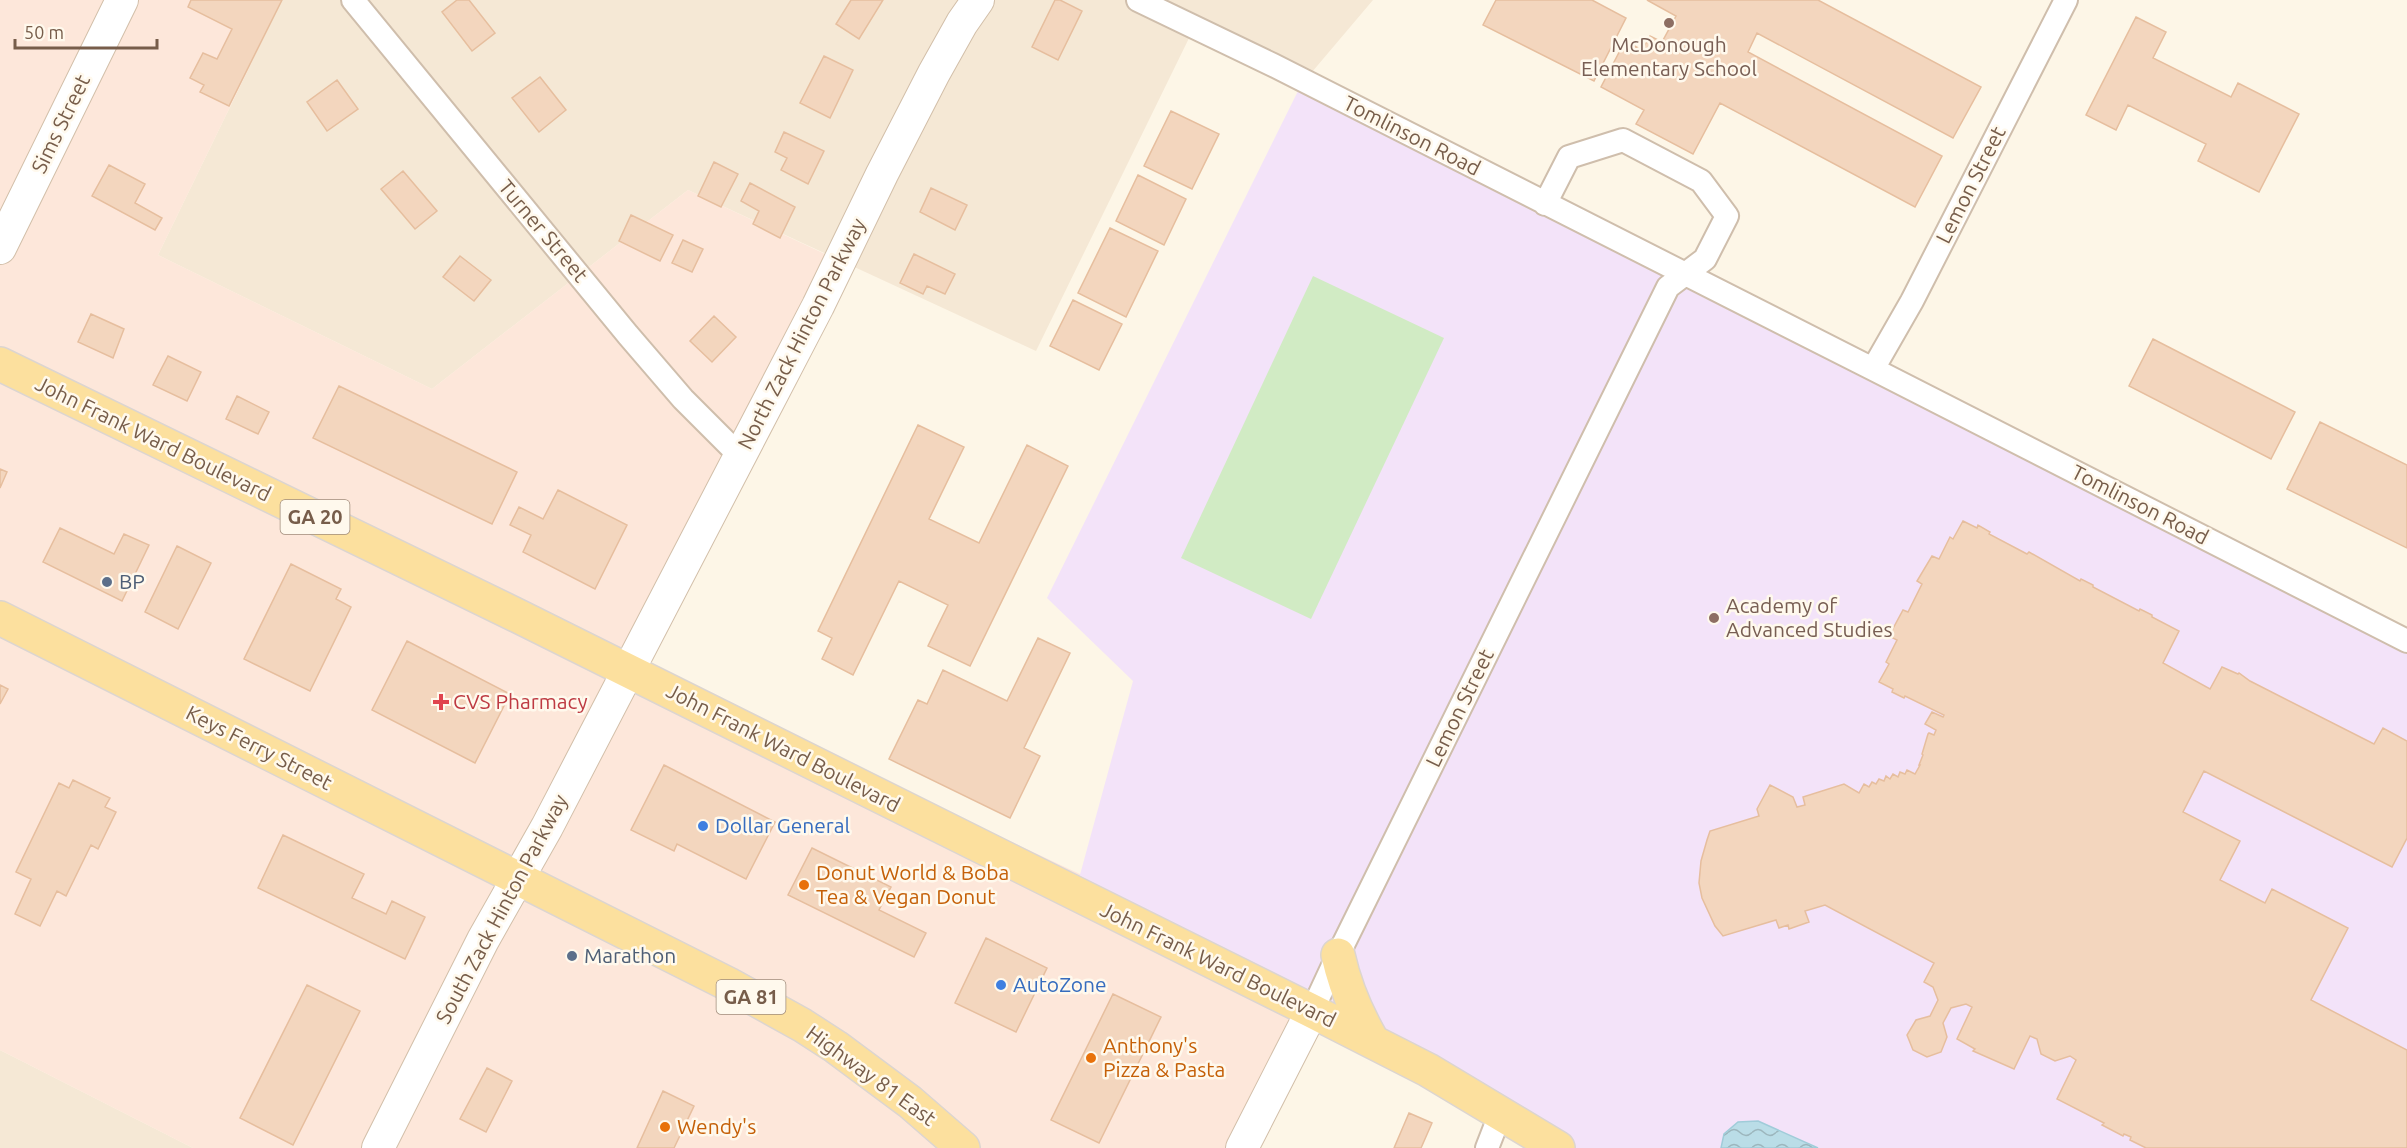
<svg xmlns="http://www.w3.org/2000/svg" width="2407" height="1148" font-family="Ubuntu,sans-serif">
  <defs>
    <pattern id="water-waves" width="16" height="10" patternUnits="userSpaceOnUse" patternTransform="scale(1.5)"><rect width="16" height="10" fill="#badde7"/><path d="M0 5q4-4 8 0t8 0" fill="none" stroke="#9cb6bd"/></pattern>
  </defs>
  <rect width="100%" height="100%" fill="#fdf6e7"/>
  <path fill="#f5e8d5" d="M282,0H1373L1301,85L1192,32L1036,351L688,190L432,389L158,255Z
    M0,1050L193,1148H0Z"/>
  <path fill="#fde7da" d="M0,0H282L158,255L432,389L688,190L840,261L629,662L1318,986L1245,1148H950L942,1139L935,1148H193L0,1050Z"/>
  <path fill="#f3e3f9" d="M1301,85L2407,641V1148H1571L1075,893L1133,681L1047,598Z"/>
  <path fill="#d1ebc4" d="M1313,276L1444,338L1311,619L1181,558Z"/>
  <path fill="url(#water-waves)" stroke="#a0ccd9" stroke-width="1.5" d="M1758,1121L1818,1148H1721L1724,1134L1738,1122Z"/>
  <path fill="#f3d6be" stroke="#e6be9e" stroke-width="1.5" d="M191,0H282L229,106L200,92L204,85L190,78L203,53L217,59L232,29L188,7Z
    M457,0H469L495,33L472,51L442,12Z
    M851,0H883L859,39L836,24Z
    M1055,0H1060L1082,11L1058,60L1032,47Z
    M1496,0H1592L1626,18L1594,81L1483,25Z
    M1647,0H1818L1981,87L1953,138L1757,33L1748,52L1942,156L1915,207L1720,103L1693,154L1636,124L1644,110L1601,87L1625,41L1642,50L1650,36L1662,42L1676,16Z
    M2136,17L2166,32L2153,58L2231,97L2238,83L2299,114L2259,192L2198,161L2206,144L2128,105L2116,130L2086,115Z
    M824,56L853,70L830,118L800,103Z
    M540,77L566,110L539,132L512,98Z
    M337,80L358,109L327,131L307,102Z
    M1171,111L1219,134L1192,189L1144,166Z
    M784,132L824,151L808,184L781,170L787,158L775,152Z
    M714,162L738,174L721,207L698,196Z
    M109,165L145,184L135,203L162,218L155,230L92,196Z
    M403,171L437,211L415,229L381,189Z
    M1138,175L1186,199L1164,245L1116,221Z
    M750,183L795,207L780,238L753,224L759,211L741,201Z
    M931,188L967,205L955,230L920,212Z
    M631,215L673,235L660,261L619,241Z
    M1110,228L1158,251L1126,317L1078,293Z
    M683,240L703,249L692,272L672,263Z
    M914,254L955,274L945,294L927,286L923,294L900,283Z
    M460,256L491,280L474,301L443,277Z
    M1073,300L1122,324L1099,370L1050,346Z
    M91,314L124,329L113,358L78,342Z
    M714,316L736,337L712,362L690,341Z
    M2153,339L2295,412L2271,459L2129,386Z
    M168,356L201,372L187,401L153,385Z
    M339,386L517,472L492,524L313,438Z
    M237,396L269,412L258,434L226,419Z
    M2320,422L2407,465V548L2287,489Z
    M918,425L964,447L929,519L979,543L1027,445L1068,466L970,666L928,646L948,605L899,581L853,675L822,659L832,638L818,631Z
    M0,469L7,472L0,488Z
    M558,490L627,525L595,589L523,552L531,535L510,525L519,507L543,519Z
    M1963,521L1977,528L1978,525L1990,532L1989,534L2027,554L2029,552L2080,581L2081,579L2093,585V587L2139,611L2140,609L2152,615V617L2179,631L2163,663L2210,689L2222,667L2238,674L2239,673L2250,681L2374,744L2383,728L2407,741V838L2392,867L2204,771L2183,812L2240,841L2220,880L2265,903L2272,889L2348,928L2311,1000L2407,1050V1148H2146L2130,1140L2131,1137L2124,1134L2123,1136L2102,1125L2104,1123L2057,1099L2076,1060L2070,1056L2055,1061L2041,1054L2037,1039L2030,1036L2014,1069L1973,1051L1975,1049L1957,1039L1972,1007L1966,1004L1951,1008L1943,1023L1947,1037L1941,1052L1927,1057L1913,1050L1907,1035L1916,1020L1930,1016L1938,1000L1933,987L1924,982L1934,963L1825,905L1805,911L1809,922L1789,929L1788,925L1779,928L1776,920L1723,936L1715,926L1702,898L1699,883L1701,861L1707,840L1710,831L1759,816L1757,809L1770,785L1793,797L1797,807L1805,805L1803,797L1844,784L1859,793L1864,784L1869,787L1872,782L1876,784L1879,779L1884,781L1886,776L1890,779L1893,774L1898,777L1900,772L1905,774L1907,770L1915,774L1920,765H1919L1923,755L1922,754L1928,734L1929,733L1934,735L1936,730L1925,724L1932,712L1943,717L1944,715L1905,696L1904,698L1892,692L1893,689L1879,682L1889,664L1886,662L1897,640L1889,636L1903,610L1908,612L1922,584L1917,581L1932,556L1939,559L1950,537L1953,539Z
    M60,528L114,554L124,534L149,545L122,601L43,562Z
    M177,546L211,563L178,629L145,612Z
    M291,564L341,589L336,599L351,607L310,691L244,659Z
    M1038,638L1070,653L1024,748L1040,756L1010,818L889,759L918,700L927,704L943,670L1007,701Z
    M407,641L510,694L475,763L372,710Z
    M0,685L8,689L0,704Z
    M664,765L775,822L746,879L677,844L674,851L631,830Z
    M73,780L110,798L105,807L116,812L98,849L91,845L66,896L57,891L40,926L15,914L31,879L16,872L59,783L69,788Z
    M283,835L364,874L352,898L386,914L392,901L425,917L405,959L258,888Z
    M812,848L891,887L879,910L926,933L914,957L788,895Z
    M986,938L1047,968L1016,1032L955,1003Z
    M307,985L360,1011L293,1145L240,1118Z
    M1113,994L1161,1017L1099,1143L1051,1120Z
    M487,1068L512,1081L486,1132L460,1119Z
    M663,1091L694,1106L674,1148H637Z
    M1409,1113L1432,1123L1421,1148H1394Z"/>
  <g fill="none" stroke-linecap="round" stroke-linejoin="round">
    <defs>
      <path id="street" d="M353,0L628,335L683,399L740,456
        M1138,0L1273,65L1873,369L2407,641
        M1873,369L1912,301L2066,0
        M1312,1011L1338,955L1668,287L1705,259L1727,216L1701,181L1623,140L1569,157L1545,204
        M1487,1148L1501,1112"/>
      <path id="secondary" d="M0,248L122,0
        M378,1148L483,940L547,827L818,306L882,174L934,73L962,23L978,0
        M1242,1148L1312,1011"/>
      <path id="primary" d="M0,364L518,616L1312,1011L1428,1070L1558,1148
        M0,618L728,984L802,1025L836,1047L910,1102L963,1148
        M1338,955C1345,987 1356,1013 1373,1042"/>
    </defs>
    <use href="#street" stroke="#cfbeac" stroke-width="26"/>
    <use href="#secondary" stroke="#d2bfa9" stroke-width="34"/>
    <use href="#primary" stroke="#dcd5d0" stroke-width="36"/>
    <use href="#street" stroke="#fff" stroke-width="22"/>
    <use href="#secondary" stroke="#fff" stroke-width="32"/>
    <use href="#primary" stroke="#fce09e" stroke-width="33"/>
  </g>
  <g fill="#8d6e63" stroke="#fff9ed" stroke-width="2">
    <circle cx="1669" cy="23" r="6"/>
    <circle cx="1714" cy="618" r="6"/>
  </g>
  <g fill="#5c6f8a" stroke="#fff9ed" stroke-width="2">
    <circle cx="107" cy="582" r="6"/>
    <circle cx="572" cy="956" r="6"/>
  </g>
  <path fill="#e0444e" stroke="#fff9ed" stroke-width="2" d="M438 693h6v6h6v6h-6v6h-6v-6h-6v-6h6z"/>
  <g fill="#3f7fe0" stroke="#fff9ed" stroke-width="2">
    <circle cx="703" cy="826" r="6"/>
    <circle cx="1001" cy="985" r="6"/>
  </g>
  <g fill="#e8710a" stroke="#fff9ed" stroke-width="2">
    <circle cx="804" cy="885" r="6"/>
    <circle cx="1091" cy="1058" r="6"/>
    <circle cx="665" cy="1127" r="6"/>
  </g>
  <g text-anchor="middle" stroke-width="5" stroke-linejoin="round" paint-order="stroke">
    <g fill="#fff9ed" stroke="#a08c7b" stroke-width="1.5">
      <rect x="280.5" y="500" width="69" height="34" rx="4.5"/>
      <rect x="716.5" y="980" width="69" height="34" rx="4.5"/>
    </g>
    <g font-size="20" font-weight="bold" fill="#775d4a">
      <text x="315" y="524">GA 20</text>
      <text x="751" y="1004">GA 81</text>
    </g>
    <g font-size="21" fill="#785e54" stroke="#fff9ed">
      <text x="1669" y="52">McDonough<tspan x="1669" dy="24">Elementary School</tspan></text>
      <text x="1726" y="613" text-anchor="start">Academy of<tspan x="1726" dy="24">Advanced Studies</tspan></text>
    </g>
    <g font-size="21" fill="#775d4a" stroke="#fff9ed">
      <text transform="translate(61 124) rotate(-64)" y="7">Sims Street</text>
      <text transform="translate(1412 136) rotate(27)" y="7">Tomlinson Road</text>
      <text transform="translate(1971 185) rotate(-63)" y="7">Lemon Street</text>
      <text transform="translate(543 231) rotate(50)" y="7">Turner Street</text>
      <text transform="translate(802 334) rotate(-63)" y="7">North Zack Hinton Parkway</text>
      <text transform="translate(153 439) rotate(26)" y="7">John Frank Ward Boulevard</text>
      <text transform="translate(2140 505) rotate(27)" y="7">Tomlinson Road</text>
      <text transform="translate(1460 708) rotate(-64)" y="7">Lemon Street</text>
      <text transform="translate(259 748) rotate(27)" y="7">Keys Ferry Street</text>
      <text transform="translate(783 748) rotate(27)" y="7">John Frank Ward Boulevard</text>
      <text transform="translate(502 909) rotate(-62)" y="7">South Zack Hinton Parkway</text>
      <text transform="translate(1218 965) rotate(26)" y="7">John Frank Ward Boulevard</text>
      <text transform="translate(871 1076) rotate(36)" y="7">Highway 81 East</text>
    </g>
    <g font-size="21" fill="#4e5e75" stroke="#fff9ed" text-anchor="start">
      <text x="119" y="589">BP</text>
      <text x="584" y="963">Marathon</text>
    </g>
    <g font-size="21" fill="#be3a42" stroke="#fff9ed" text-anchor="start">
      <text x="453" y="709">CVS Pharmacy</text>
    </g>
    <g font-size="21" fill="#366cbe" stroke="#fff9ed" text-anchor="start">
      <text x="715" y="833">Dollar General</text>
      <text x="1013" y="992">AutoZone</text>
    </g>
    <g font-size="21" fill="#c56008" stroke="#fff9ed" text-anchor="start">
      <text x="816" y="880">Donut World &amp; Boba<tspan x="816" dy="24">Tea &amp; Vegan Donut</tspan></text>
      <text x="1103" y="1053">Anthony's<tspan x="1103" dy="24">Pizza &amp; Pasta</tspan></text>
      <text x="677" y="1134">Wendy's</text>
    </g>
  </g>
  <path d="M15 39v9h142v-9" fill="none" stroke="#775d4a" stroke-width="3"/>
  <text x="24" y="39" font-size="18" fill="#775d4a" stroke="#fff9ed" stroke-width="4.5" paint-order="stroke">50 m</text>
</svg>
